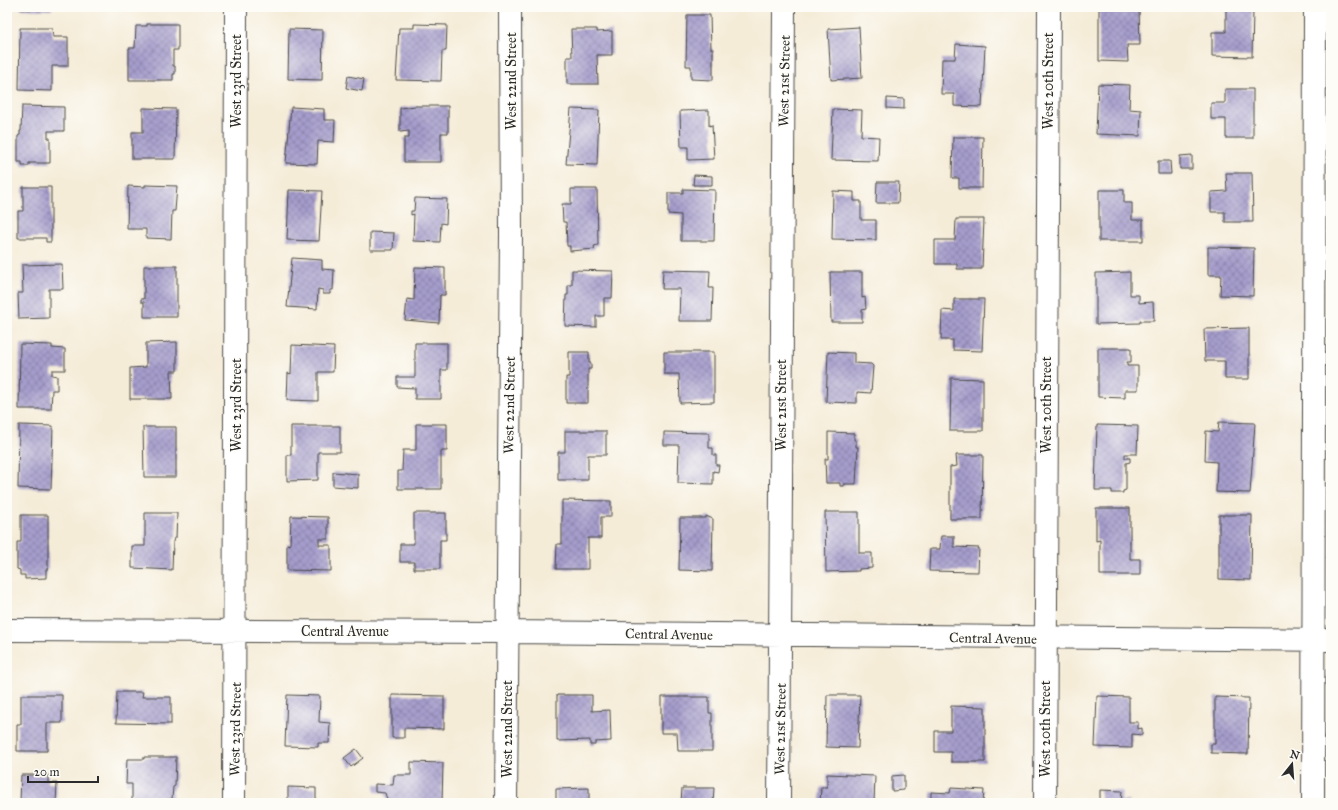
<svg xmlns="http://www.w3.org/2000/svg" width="1338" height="810" font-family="'IM FELL Great Primer',serif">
  <defs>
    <pattern id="building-cross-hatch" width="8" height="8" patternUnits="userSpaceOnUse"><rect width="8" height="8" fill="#a69dcc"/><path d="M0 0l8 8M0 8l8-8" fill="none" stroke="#8780a6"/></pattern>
  </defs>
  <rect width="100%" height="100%" fill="#fdfcf7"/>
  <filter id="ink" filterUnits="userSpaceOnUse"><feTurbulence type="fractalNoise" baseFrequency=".025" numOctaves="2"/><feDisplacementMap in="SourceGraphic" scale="8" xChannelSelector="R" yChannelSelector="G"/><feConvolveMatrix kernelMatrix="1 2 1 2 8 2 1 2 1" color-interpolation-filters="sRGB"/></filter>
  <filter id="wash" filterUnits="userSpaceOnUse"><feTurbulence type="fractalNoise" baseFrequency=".012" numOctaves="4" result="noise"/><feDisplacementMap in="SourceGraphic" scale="16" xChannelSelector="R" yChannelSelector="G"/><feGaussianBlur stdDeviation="0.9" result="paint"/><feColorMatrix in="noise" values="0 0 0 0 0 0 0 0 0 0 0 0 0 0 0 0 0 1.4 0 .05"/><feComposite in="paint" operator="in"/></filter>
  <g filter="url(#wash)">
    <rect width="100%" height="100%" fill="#f5ecd8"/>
    <g id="blocks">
      <path fill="url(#building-cross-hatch)" d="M20,7H52V10L20,9Z
        M1099,7H1127V10H1139L1140,45H1127L1128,62L1099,61Z
        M1226,9H1253L1252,57L1212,56V32H1226Z
        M687,15H710L711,49H713V80L691,79V66H686Z
        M147,24H178V50H173V66H175V74H173V80H129V48H135L136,26H147Z
        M414,24L447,25L446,51H442L441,81L396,80L399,28H414Z
        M859,27L862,78L831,80L828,29Z
        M20,28H52L53,37H68V66H52V91L19,90Z
        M289,29L323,30L322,80L288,79Z
        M571,29H597V32L612,31V55H597L598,84H567V57H572Z
        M956,44L985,46L982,107L954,106V94H941L942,59H955Z
        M348,76L364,79L362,91L346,88Z
        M1098,84L1130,85L1129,109L1141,110L1140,136L1096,134Z
        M1225,89H1253V138H1226V119H1211V103H1225Z
        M887,98L904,99V109L887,108Z
        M22,106L64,107V131H48V138H50V163H29V166H22V162H18V136L20,135V131H21Z
        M415,106H448V133H441V162H404V138H409V131L400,132V108Z
        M291,107L324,109V120H335L334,142L318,141L317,164L286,163Z
        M143,108L176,109L175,159H132V132H143Z
        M571,109L599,110L597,165L566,164Z
        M833,109L862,110L861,136L879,137L878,161L831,160Z
        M709,110V126L712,125L714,159L688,160V147H681L680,111Z
        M953,137H983L982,188H959V178H952Z
        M1192,155V169H1180V156Z
        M1158,161H1170L1171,174H1158Z
        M1226,173H1252L1253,222H1225V212H1211V192L1227,191Z
        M694,175L712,176V185H693Z
        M877,182H899L898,203H876Z
        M145,185L177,186L175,211H172L171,239L146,238V229H127L128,186L145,187Z
        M23,187H51V242H46V238H18V211H23Z
        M571,189H597L598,245L594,246L595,249L570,251V246H567L566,222H563L562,204H571Z
        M683,189L715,190L714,241H681V215L668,214V193H683Z
        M289,190L322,191L319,241L287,240Z
        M1099,190H1124V203H1132V220H1143V241H1099Z
        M833,191L854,192V201H861V220H876V240L832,239Z
        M415,198L447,199L446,224L441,223L440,242L413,241L414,214L411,215V211H414Z
        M956,219H984L982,269H957V264H935V240H955Z
        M370,232L394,233L393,250H370Z
        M1208,247L1254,248L1253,296L1220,295L1221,275H1208Z
        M292,258L322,260V269L334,270L333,290H330V294H323V290L318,289L317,309L287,307Z
        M62,264L63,289H49V318L19,319L18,293H23L22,265Z
        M144,266H177V317H144V302H141V299H144Z
        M415,267L445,268V295H440L439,323L405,320L407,299L414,300Z
        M572,270L613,271L612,298H604V316H596V327L565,326L566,295H568V285H572Z
        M663,270L710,271L709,288H713L712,321H679L680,289H662Z
        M830,272H862V298L865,297L866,309L862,310V322H831Z
        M1130,272V295H1139V303L1153,302L1154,321H1140V323L1096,324V273Z
        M954,299H984L982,351L953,350V340H941L942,310L954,311Z
        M1249,328V379H1225V361H1205L1204,329Z
        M177,342V371H171L172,399H130V368L146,367V343Z
        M415,343H447V370H441V399H415V388L397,387V377H415Z
        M20,344L52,345V348L65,349V370H52V375L57,376V390H52L51,409H19Z
        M292,345L334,347L333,372H318V401L287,400L288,373L291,374Z
        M1098,348H1131V362H1127V366H1138V390H1125V398L1098,397Z
        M569,352H589V363H591V369H588V403H566V377H569Z
        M664,352H714V402L680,403L679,374H664Z
        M828,352L854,353V363L871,364L873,366L871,393L857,392V403L826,402Z
        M951,378L983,379V431H950Z
        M1219,422L1255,423L1250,493L1216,492L1217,462L1205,461L1206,431L1218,432Z
        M416,424H447V451H441V489H398V471H402L403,450H416Z
        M19,425L53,426L51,489L18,488Z
        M1097,425L1138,426L1137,454H1125V458H1130V462L1126,463V490L1123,491V493H1112V490H1095Z
        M291,426H340V452H318V480L287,481V455H291Z
        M143,427H176V477H144Z
        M565,431H606V455H588V480H558V452H565Z
        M664,432L709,433V448H713V455H716V465H719L718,472L713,471V484L678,483L679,445H664Z
        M828,432L854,433V440H856V447H858L856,484H844V486H840V483H826L825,459H828Z
        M956,455H983L982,519H950V467L957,466Z
        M333,472L358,474V488L333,486Z
        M562,500L611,501V517H601V538H588V569H556L557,544H562Z
        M1096,508H1130V559H1140V575H1100V540L1096,541Z
        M825,512H859V553H872V568L859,569V571L826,572Z
        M145,513H177L176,538H174L173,542L172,570L132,568V546H145Z
        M414,513H446V540H440V569H414V562H400V544H414Z
        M21,515H48V569H46V578L25,579V575H20V570L17,569V542H21Z
        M1219,515H1252L1251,580L1219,579Z
        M291,516L328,517V539H319V545H331V571L287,570V544L290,545Z
        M706,516L713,519L712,571L679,570L680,518H706Z
        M941,536H954V547L979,548L978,572L929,571L930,549H940Z
        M117,692H143L142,697H171V724L116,723Z
        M21,695H62V723H47V751H17V724H21Z
        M287,695L320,696L319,722L330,723L329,743H318V747L285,746Z
        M392,695L444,696V729L404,728V738H392Z
        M557,695H592V711L610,710L611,741L595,742V745H590V740L557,741Z
        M827,695H860L858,748L826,747Z
        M1097,696L1129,697V722H1138V729L1142,728V735L1132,734V748L1095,747Z
        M661,697H709V713H712V751H678L677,733H661Z
        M1215,697L1249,698L1248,754L1211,753V744H1215Z
        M951,706L985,707V762H951V752H935V731H951Z
        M356,749L363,758L351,767L344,758Z
        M144,757H176L175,786L173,787L172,799H169V803H132V784H126L127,759H144Z
        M411,762L443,763L442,803H388L385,793L375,792V784L393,785L394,775H411Z
        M827,774L875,776L874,803H820L821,787H827Z
        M21,775H48V783H57L56,803H20Z
        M904,775V790L892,791V776Z
        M288,787L316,788V803H288Z
        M589,788V803H556V789Z
        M682,788H714L713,803H681Z
        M951,788L984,790L983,803H931V792L950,793Z
        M1100,790L1122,791L1121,801H1130L1129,803H1100Z"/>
    </g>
  </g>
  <g filter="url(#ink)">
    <use href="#blocks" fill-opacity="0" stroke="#494845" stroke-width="1"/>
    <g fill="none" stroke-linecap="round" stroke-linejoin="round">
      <defs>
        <path id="street" d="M7,630L507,632L1331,640
          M234,803L236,7
          M506,803L511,235L510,7
          M779,803L784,7
          M1045,803L1049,7
          M1313,803L1315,7"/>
      </defs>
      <use href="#street" stroke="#494845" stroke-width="24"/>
      <use href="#street" stroke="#fff" stroke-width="22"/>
    </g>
  </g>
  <g text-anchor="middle" stroke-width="3" stroke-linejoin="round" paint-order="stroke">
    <g font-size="14" fill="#2b2b2b" stroke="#fdfcf7">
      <text transform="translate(236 81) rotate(-90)" y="5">West 23rd Street</text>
      <text transform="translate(511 81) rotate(-90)" y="5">West 22nd Street</text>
      <text transform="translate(784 81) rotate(-89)" y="5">West 21st Street</text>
      <text transform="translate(1048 81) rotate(-90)" y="5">West 20th Street</text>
      <text transform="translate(236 405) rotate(-90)" y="5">West 23rd Street</text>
      <text transform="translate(509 405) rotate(-89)" y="5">West 22nd Street</text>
      <text transform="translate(781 405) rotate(-90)" y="5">West 21st Street</text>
      <text transform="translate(1046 405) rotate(-90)" y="5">West 20th Street</text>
      <text x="345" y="636">Central Avenue</text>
      <text transform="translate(669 634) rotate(1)" y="5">Central Avenue</text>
      <text transform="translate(993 638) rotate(1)" y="5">Central Avenue</text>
      <text transform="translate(235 729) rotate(-89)" y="5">West 23rd Street</text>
      <text transform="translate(507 729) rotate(-90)" y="5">West 22nd Street</text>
      <text transform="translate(780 729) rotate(-89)" y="5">West 21st Street</text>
      <text transform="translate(1045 729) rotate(-90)" y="5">West 20th Street</text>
    </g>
  </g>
  <rect width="1338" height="810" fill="none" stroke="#fdfcf7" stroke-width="24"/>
  <g transform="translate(1292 764) rotate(17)" stroke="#fdfcf7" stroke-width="3" paint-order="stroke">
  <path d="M0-3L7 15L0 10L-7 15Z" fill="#2b2b2b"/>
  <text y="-6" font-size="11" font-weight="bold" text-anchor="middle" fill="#2b2b2b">N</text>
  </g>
  <path d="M28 776v6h70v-6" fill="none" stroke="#2b2b2b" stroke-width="2"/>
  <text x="34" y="776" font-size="12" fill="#2b2b2b" stroke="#fdfcf7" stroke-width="3" paint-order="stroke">20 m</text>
</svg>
